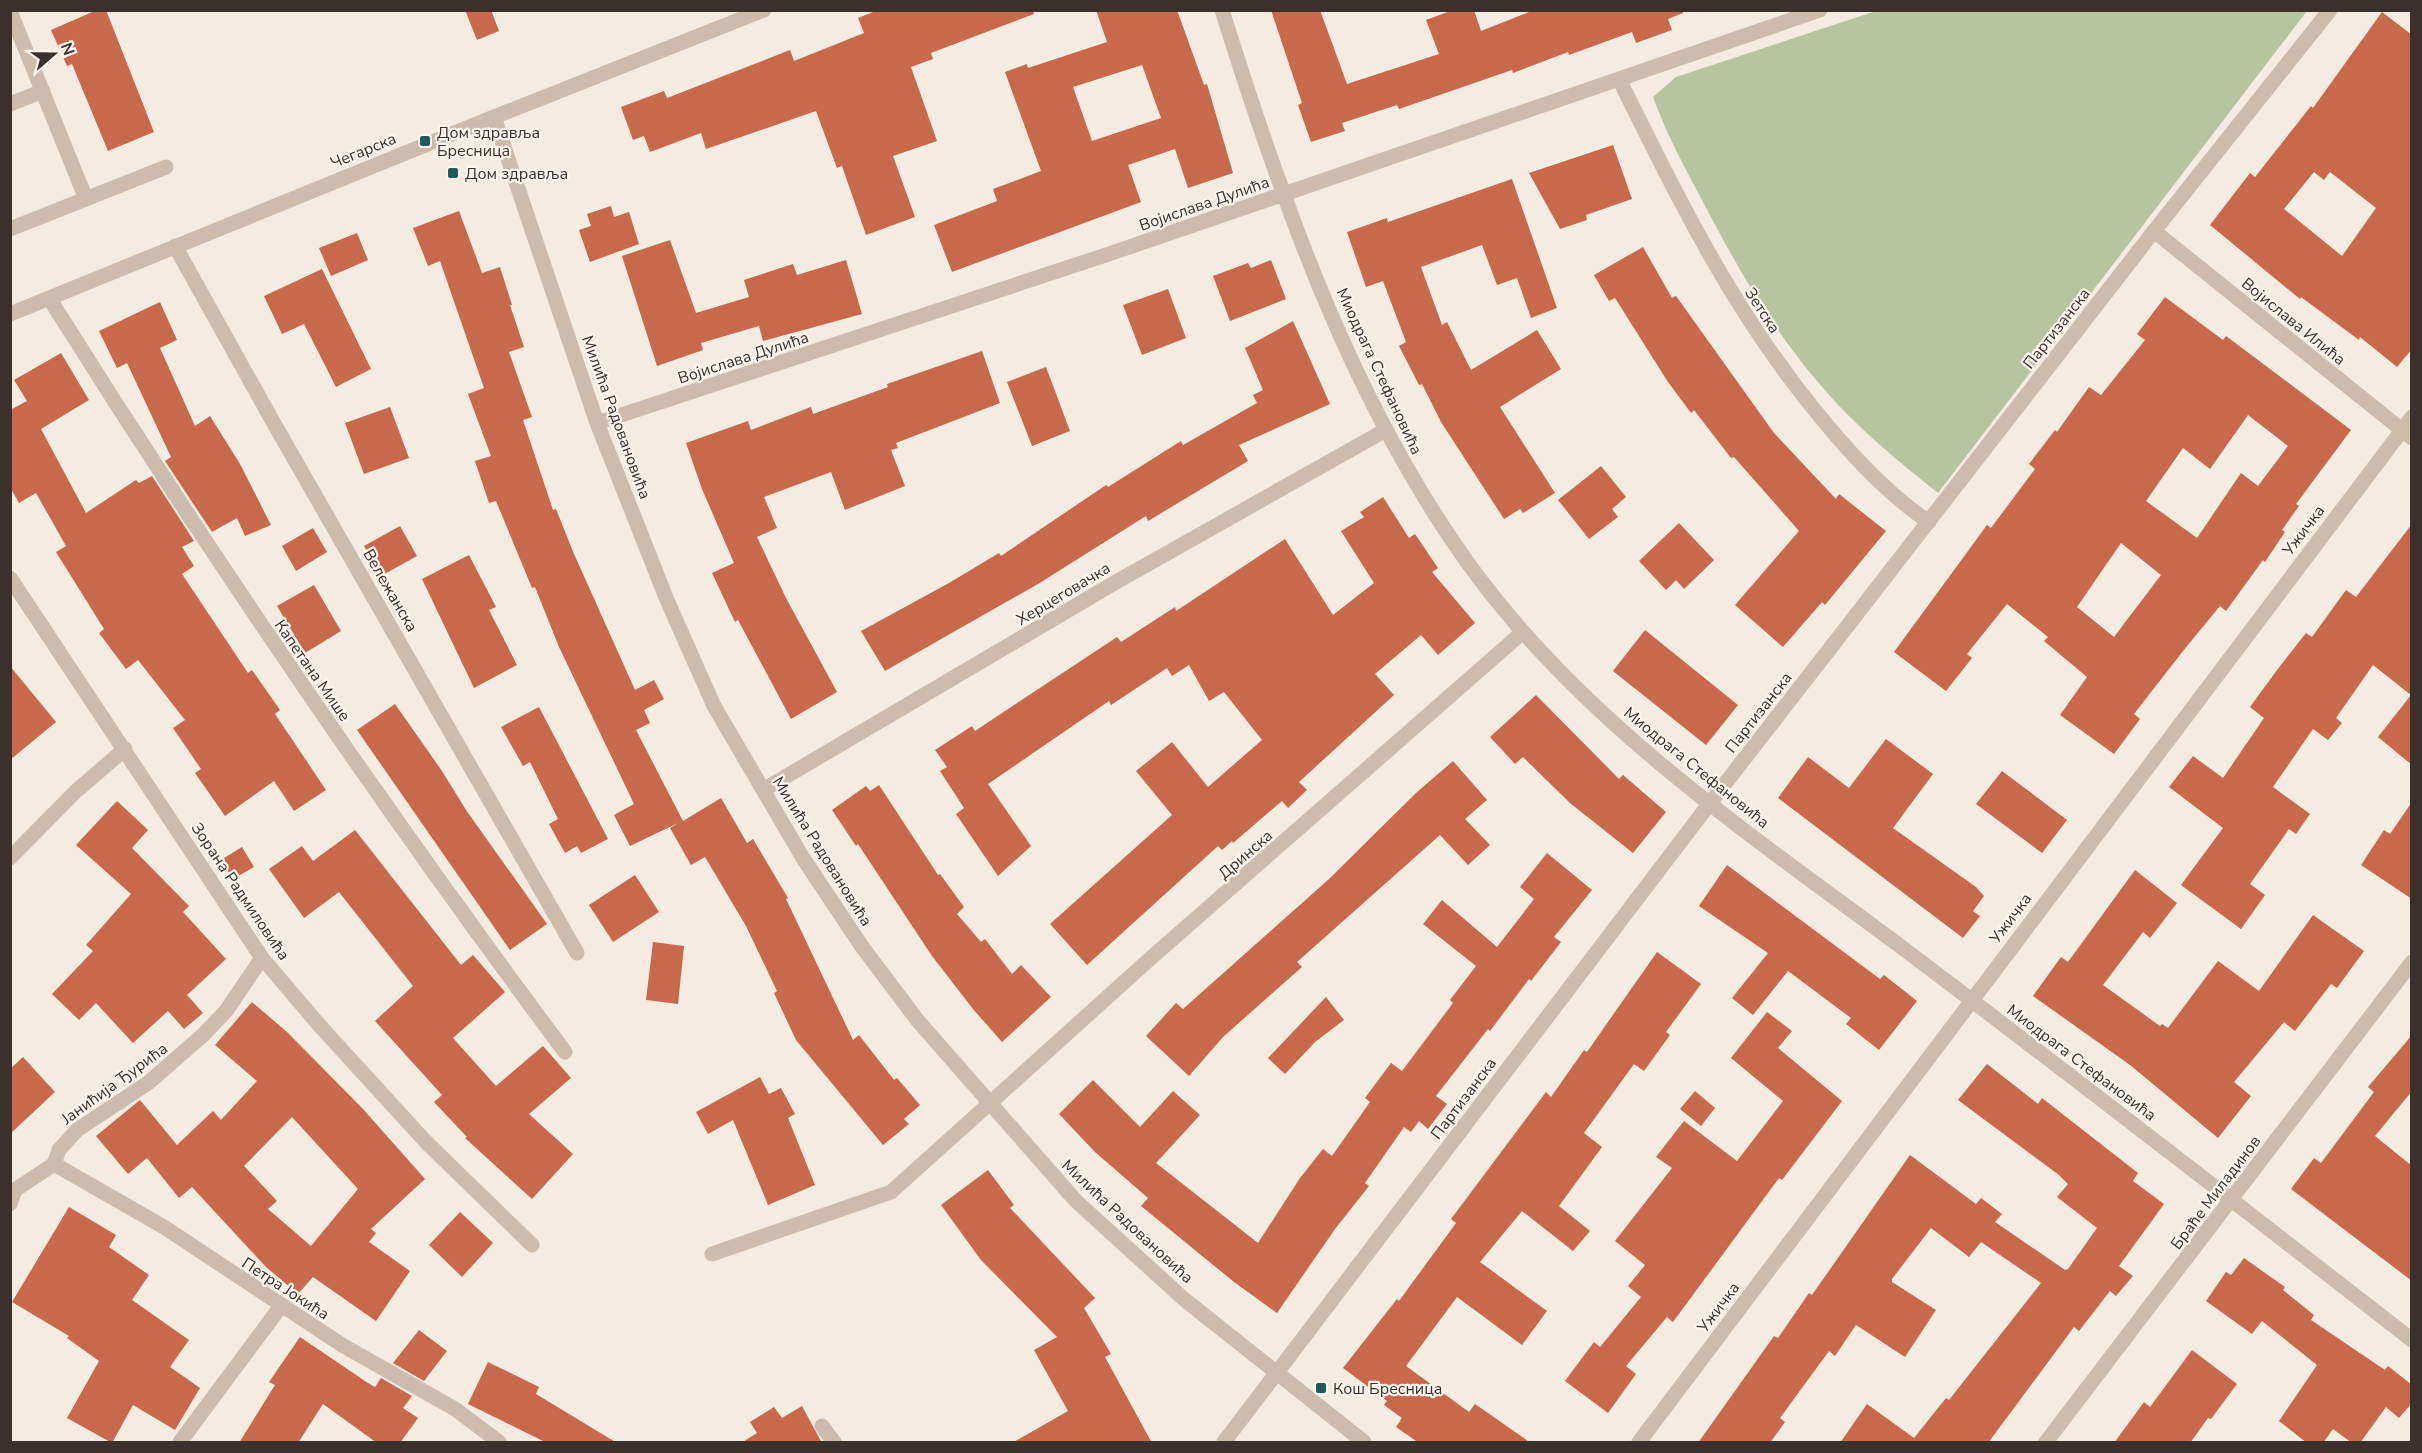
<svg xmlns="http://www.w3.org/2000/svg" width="2422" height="1453" font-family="'Nunito Sans',sans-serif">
  <rect width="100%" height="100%" fill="#f4ebe1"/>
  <path fill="#b8c4a0" d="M1879,10L2307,11L1938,493C1898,461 1857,428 1823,388C1774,333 1736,265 1702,200C1684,166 1666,133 1653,97L1676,77Z"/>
  <path fill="#c8694b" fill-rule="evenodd" d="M97,10H106L154,132L108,151L72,64L67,66L51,30Z
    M465,10H491L499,31L477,40Z
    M878,10H1033L1034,14L931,53L933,59L911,67L937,141L893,156L915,217L866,235L842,166L837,168L816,111L706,149L701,133L650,152L644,136L633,140L621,107L664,91L667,98L790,50L794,61L864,33L858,18Z
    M1096,10H1177L1204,85L1207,84L1233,173L1188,188L1175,149L1128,165L1141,202L952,272L934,225L997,201L993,189L1041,171L1005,72L1027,64L1028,68L1107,42ZM1142,65L1161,118L1092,141L1073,87Z
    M1271,10H1320L1347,84L1439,54L1426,20L1453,10H1474L1481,31L1534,10H1683V13L1668,19L1672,30L1636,43L1632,32L1569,55L1568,52L1513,73L1512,70L1399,109L1397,105L1342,123L1345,131L1311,142L1298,105L1302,103Z
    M2382,12L2412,35V349L2397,367L2360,337L2359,340L2301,297L2300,299L2210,225L2250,173L2255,177L2311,106L2313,108ZM2314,172L2324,180L2330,172L2376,208L2342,256L2284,209Z
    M1613,145L1632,199L1586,215L1587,220L1560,229L1529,173Z
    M1512,179L1557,308L1531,318L1517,278L1497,285L1482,245L1421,267L1442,325L1447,322L1471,370L1537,330L1561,369L1500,407L1555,493L1523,513L1520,509L1504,519L1441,422L1422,384L1419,385L1399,346L1406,342L1383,281L1366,287L1347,232L1387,218L1388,222Z
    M611,206L614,217L629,212L639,244L590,262L579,230L591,226L587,214Z
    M459,211L482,273L500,267L512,305H510L524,347L509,352L532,417L523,420L553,510L556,509L574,554L635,690L654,680L664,699L644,710L650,723L636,730L683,821L721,798L747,843L753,839L788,898L786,899L853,1040L859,1035L894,1080L897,1078L920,1105L904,1119L909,1124L883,1145L796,1040L774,993L777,991L746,926L705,857L691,865L670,828L678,823L630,846L614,815L634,804L559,647L535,587L532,588L496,501L489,503L475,461L491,456L468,394L484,388L440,261L428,266L413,228Z
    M357,233L368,260L331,276L319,248Z
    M670,240L696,313L749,297L744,280L793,264L797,275L846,260L862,314L763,341L759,326L701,343L703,350L657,366L622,256Z
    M1643,247L1672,298L1676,296L1774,433L1836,499L1839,494L1886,531L1825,605L1822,602L1783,647L1735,605L1799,531L1734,457L1731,458L1694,410L1691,413L1668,382L1615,298L1609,301L1594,275Z
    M1271,260L1286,299L1230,321L1213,276L1248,263L1251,268Z
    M322,269L371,369L336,387L304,324L282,334L264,296Z
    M1168,289L1186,338L1142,355L1123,305Z
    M2165,297L2223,340L2226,336L2351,430L2296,504L2299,506L2282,530L2285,532L2265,562L2263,560L2226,611L2220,606L2183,651L2134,714L2140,719L2114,754L2060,715L2087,677L2044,641L2048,637L2007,604L1967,654L1972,658L1946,691L1894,652L1987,525L1991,528L2035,469L2029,464L2055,430L2057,432L2089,387L2101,395L2145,340L2137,334ZM2248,415L2288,446L2258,486L2241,473L2197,538L2146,501L2183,448L2210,469ZM2121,543L2161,575L2114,637L2077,607Z
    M160,302L177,340L160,348L195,426L210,416L240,464L271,525L245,536L237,518L212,532L165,461L171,457L127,363L117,368L99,331Z
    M1293,321L1330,404L1239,445L1248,461L1148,521L1146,516L1038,584L885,671L861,631L949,583L999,553L1001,556L1106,485L1108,487L1181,441L1183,445L1257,403L1253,395L1263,390L1245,348Z
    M982,351L1000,403L896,443L898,448L891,450L905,486L845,510L831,472L764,497L777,528L757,537L786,598L837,692L791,719L738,620L735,622L712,573L734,563L702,489L686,443L748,421L751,430L811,407L813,414L888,387L887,384Z
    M61,353L89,400L41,429L86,513L136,480L139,483L152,476L194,541L182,547L194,566L182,574L248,673L252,670L280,710L275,714L326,790L294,811L274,781L225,816L195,773L201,769L173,728L185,720L138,660L126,669L99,633L104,629L56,552L66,546L36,493L19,503L10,487V410L27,401L14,380Z
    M1046,367L1070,431L1032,446L1007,382Z
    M390,407L409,458L364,474L345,423Z
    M1601,466L1626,497L1612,509L1618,517L1589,539L1558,500Z
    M1383,497L1409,538L1415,534L1438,568L1432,572L1475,623L1438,655L1421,635L1375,674L1394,695L1299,782L1307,790L1288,808L1282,801L1233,843L1232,841L1222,850L1218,846L1087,965L1050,924L1172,815L1136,771L1172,742L1208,787L1262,740L1224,692L1209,701L1189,665L1172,676L1167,668L1111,705L1109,701L988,784L1031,846L998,876L956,814L964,808L940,771L947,767L935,750L972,726L975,731L1117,637L1121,642L1175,607L1176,611L1285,539L1333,615L1374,583L1341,531L1364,517L1360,512Z
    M1679,523L1714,560L1684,589L1676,580L1666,590L1639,561Z
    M2412,524V765L2378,737L2411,695L2373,665L2336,718L2342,723L2328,740L2313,729L2273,787L2310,814L2296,834L2289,829L2250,884L2265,895L2241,929L2181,885L2223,828L2169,787L2193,756L2223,778L2264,718L2250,707L2277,670L2306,633L2312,637L2346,590L2356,597Z
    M400,526L417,556L381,576L364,546Z
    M313,528L327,552L296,571L282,546Z
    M469,555L496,607L489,610L517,665L474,688L422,579Z
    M314,585L341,631L305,653L277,606Z
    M1645,630L1738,705L1706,745L1613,671Z
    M10,666L56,722L10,760Z
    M1536,695L1619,779L1623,775L1666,812L1633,853L1570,803L1523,757L1515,764L1490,737Z
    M395,704L442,771L466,810L547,924L510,950L357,730Z
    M539,707L608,839L581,853L577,846L565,853L549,824L558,819L530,762L523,766L501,727Z
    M1886,739L1933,774L1893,828L1976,887L1984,896L1973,911L1980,916L1963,938L1778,798L1808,757L1849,788Z
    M1453,761L1487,800L1465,819L1490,845L1468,865L1440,835L1297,962L1302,967L1223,1037L1189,1076L1146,1036L1176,1003L1183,1009L1328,880L1416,793Z
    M2002,771L2067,820L2042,853L1976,804Z
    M879,785L938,875L940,874L964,907L957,914L981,942L985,939L1012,974L1021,965L1051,997L1002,1042L973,1009L932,956L858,844L856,846L832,810L866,786L870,791Z
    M117,801L148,830L132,848L189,906L183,912L226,959L187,995L203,1013L184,1029L168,1011L133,1043L96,1003L79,1020L52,994L93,951L86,945L131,894L76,845Z
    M2412,802V899L2361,865L2384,830L2390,834Z
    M355,830L461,965L473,955L505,992L453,1038L496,1086L543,1046L571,1078L529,1114L573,1154L532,1199L465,1138L467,1137L434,1102L442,1095L375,1021L413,986L339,892L304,918L269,869L302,846L313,861Z
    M242,847L254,867L233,879L221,860Z
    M1547,853L1592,890L1554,937L1561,942L1531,981L1529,979L1490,1031L1488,1029L1436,1096L1447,1104L1428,1129L1419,1121L1411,1132L1404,1127L1365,1183L1369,1186L1335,1229L1277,1313L1234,1282L1141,1206L1148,1198L1095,1152L1059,1114L1093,1080L1140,1127L1173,1091L1200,1115L1156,1163L1258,1243L1300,1178L1323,1149L1332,1156L1370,1102L1365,1098L1391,1063L1402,1071L1453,1003L1450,1000L1476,966L1423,924L1442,900L1497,947L1534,899L1520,887Z
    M1727,865L1880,979L1884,975L1917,1001L1879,1050L1846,1024L1851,1018L1788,971L1753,1015L1732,998L1768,953L1699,906Z
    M2135,870L2177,903L2150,938L2143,932L2103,985L2160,1026L2162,1024L2168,1028L2218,961L2259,991L2313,915L2364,951L2337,988L2331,984L2295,1031L2284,1022L2234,1082L2251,1096L2218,1138L2130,1065L2033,996L2061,957L2068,962Z
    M635,875L659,912L613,942L589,905Z
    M653,942L684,946L678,1004L646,1000Z
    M1657,952L1701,984L1666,1032L1670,1035L1644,1071L1634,1064L1584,1133L1602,1147L1559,1206L1590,1231L1573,1251L1522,1211L1480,1262L1547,1311L1522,1345L1457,1297L1406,1366L1469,1412L1475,1404L1531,1443H1419L1396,1427L1402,1418L1384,1405L1387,1401L1343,1368L1397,1299L1399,1301L1456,1223L1451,1219L1546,1092L1551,1097L1584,1050L1587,1052Z
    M1326,997L1344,1020L1315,1042L1285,1074L1268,1058Z
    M252,1002L287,1032L363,1109L425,1179L371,1229L376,1233L369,1242L410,1271L376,1321L313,1277L298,1294L266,1267L192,1187L179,1198L147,1158L128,1174L96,1136L140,1100L177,1145L213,1111L221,1120L257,1081L215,1045ZM292,1117L358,1189L311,1246L268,1209L277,1201L244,1166Z
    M1767,1012L1792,1031L1778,1048L1842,1101L1782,1180L1779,1178L1673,1322L1667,1317L1626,1366L1636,1374L1608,1413L1565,1381L1594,1342L1600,1347L1641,1297L1628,1286L1645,1265L1615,1241L1672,1168L1656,1157L1684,1121L1737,1161L1783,1101L1731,1058Z
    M2412,1035V1091L2375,1136L2412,1166V1281L2291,1189L2314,1158L2321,1163L2374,1092L2368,1087Z
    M23,1057L55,1092L10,1134V1069Z
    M1987,1064L2038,1104L2042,1098L2138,1173L2133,1181L2164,1204L2119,1266L2133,1276L2116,1296L2110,1291L2079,1331L2074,1327L1988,1443H1840L1867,1404L1914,1438L1946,1398L1949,1400L2041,1283L1981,1242L1969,1257L1931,1228L1892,1279V1282L1936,1310L1905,1357L1856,1325L1835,1356L1829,1351L1780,1418L1785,1422L1770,1443H1698L1774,1336L1778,1338L1809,1293L1812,1295L1910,1155L1976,1204L1981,1198L2002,1214L1995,1222L2065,1270L2068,1269L2097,1228L2057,1197L2068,1184L2059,1175L1958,1100Z
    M760,1077L769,1094L781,1088L795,1114L788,1118L815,1185L768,1205L733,1120L708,1134L696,1112Z
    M1695,1091L1715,1108L1701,1126L1680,1109Z
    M988,1170L1014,1205L1010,1208L1095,1298L1084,1308L1111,1354L1105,1357L1152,1443H1012L1068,1411L1034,1350L1057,1337L981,1260L941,1205Z
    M69,1207L116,1235L109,1247L149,1275L132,1300L189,1340L170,1367L200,1388L175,1430L133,1405L112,1443L67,1418L99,1361L67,1338L69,1336L12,1302Z
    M460,1212L493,1243L462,1277L429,1245Z
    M2244,1258L2285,1287L2283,1290L2314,1315L2311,1320L2385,1370L2388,1366L2412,1385V1403L2399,1418L2386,1407L2360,1443H2352L2333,1429L2323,1443H2307L2279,1421L2317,1365L2262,1321L2252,1334L2206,1301L2226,1272L2231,1275Z
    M419,1330L447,1351L424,1381L393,1363Z
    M300,1337L368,1383L375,1387L381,1378L412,1396L403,1408L418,1418L400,1443H377L323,1404L298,1443H239L275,1385L269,1382Z
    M2192,1350L2237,1384L2211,1419L2208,1418L2190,1443H2114L2144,1402L2150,1407Z
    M488,1362L539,1387L536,1394L617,1443H547L468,1404Z
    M802,1406L822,1443H741L757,1433L750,1422L774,1407L782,1418Z"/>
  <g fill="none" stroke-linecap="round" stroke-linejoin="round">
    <path stroke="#cdbbac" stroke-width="15" d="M10,11L86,199
      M10,104L43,91
      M10,229L166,167
      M712,1254L891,1192L990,1103
      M822,1426L834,1442"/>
    <path stroke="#cdbbac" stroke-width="15" d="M1222,10C1283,205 1356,414 1479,578C1594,731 1757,839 1908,952C2077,1080 2245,1210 2412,1340
      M1619,79C1681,204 1736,318 1827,425C1857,461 1890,496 1929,522
      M494,117L597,423L667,600L714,706L803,858L863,948L918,1021L1076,1201L1185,1300L1364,1442
      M2154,231L2412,438
      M175,246L272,420L577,953
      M49,298C211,556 382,807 565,1052
      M10,314L494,117L764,10
      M597,423L1103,256L1820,10
      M10,578L262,958L320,1026L426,1142L532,1245
      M763,790L1116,582L1384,431
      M10,858L75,792L125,749
      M990,1103L1152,957L1523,632
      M54,1164L164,1227L342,1345L455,1409L499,1442
      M10,1204L15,1190L54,1164L59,1150L77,1130L148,1083L202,1036L226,1011L262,958
      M180,1442L281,1306
      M1224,1442L1710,803L2154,231L2330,10
      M1639,1442L2412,417
      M2046,1442L2412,962"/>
  </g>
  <g fill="#1f5a5e" stroke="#fbf5ee" stroke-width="2">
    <rect x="419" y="135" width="12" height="12" rx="3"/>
    <rect x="447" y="167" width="12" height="12" rx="3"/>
    <rect x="1315" y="1382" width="12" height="12" rx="3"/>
  </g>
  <g text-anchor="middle" stroke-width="4.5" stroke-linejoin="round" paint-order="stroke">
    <g font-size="16" fill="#3b302b" stroke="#fbf5ee" text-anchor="start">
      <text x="437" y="138">Дом здравља<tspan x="437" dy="18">Бресница</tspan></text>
      <text x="465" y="179">Дом здравља</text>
      <text x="1333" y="1394">Кош Бресница</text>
    </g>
    <g font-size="16" fill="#3b302b" stroke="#fbf5ee">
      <text transform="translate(363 150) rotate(-22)" y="6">Чегарска</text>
      <text transform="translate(1204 203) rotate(-19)" y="6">Војислава Дулића</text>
      <text transform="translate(1763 310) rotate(57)" y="6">Зетска</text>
      <text transform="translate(2294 321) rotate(39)" y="6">Војислава Илића</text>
      <text transform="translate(2056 328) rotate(-52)" y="6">Партизанска</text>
      <text transform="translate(743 357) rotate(-18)" y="6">Војислава Дулића</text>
      <text transform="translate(1380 371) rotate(65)" y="6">Миодрага Стефановића</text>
      <text transform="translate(617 417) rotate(70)" y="6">Милића Радовановића</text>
      <text transform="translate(2303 530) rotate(-53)" y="6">Ужичка</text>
      <text transform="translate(391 590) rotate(60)" y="6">Вележанска</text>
      <text transform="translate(1063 593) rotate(-31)" y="6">Херцеговачка</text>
      <text transform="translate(313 670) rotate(55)" y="6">Капетана Мише</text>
      <text transform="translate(1758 712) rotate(-52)" y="6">Партизанска</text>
      <text transform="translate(1697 767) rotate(39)" y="6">Миодрага Стефановића</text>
      <text transform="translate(823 851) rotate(58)" y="6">Милића Радовановића</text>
      <text transform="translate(1245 854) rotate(-41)" y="6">Дринска</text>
      <text transform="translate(241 891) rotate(56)" y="6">Зорана Радмиловића</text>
      <text transform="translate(2010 918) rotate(-53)" y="6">Ужичка</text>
      <text transform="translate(2082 1062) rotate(37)" y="6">Миодрага Стефановића</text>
      <text transform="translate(114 1083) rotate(-36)" y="6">Јанићија Ђурића</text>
      <text transform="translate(1463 1098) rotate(-53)" y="6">Партизанска</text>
      <text transform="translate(2215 1192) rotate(-53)" y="6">Браће Миладинов</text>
      <text transform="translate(1128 1221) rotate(43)" y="6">Милића Радовановића</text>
      <text transform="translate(286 1288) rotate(33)" y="6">Петра Јокића</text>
      <text transform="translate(1718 1307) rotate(-53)" y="6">Ужичка</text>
    </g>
  </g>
  <rect width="2422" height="1453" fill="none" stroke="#3b302b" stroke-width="24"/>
  <g transform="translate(54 54) rotate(70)" stroke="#fbf5ee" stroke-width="4.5" paint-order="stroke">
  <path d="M0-4.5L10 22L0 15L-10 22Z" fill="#3b302b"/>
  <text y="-9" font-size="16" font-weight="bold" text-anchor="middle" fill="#3b302b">N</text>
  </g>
</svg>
